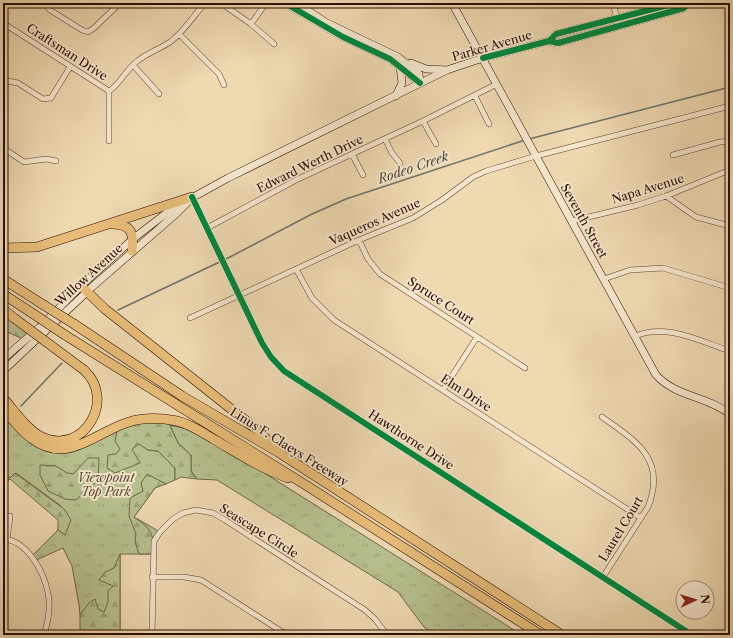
<svg xmlns="http://www.w3.org/2000/svg" width="733" height="638" font-family="'Libre Caslon Text',serif">
  <defs>
    <pattern id="grass-tufts" width="24" height="20" patternUnits="userSpaceOnUse"><rect width="24" height="20" fill="#b6c08e"/><path d="M3 7l-1-3M5 7V3M7 7l1-3M15 17l-1-3M17 17v-4M19 17l1-3" fill="none" stroke="#9da479"/></pattern>
    <pattern id="forest-firs" width="22" height="20" patternUnits="userSpaceOnUse"><rect width="22" height="20" fill="#b6c08e"/><path d="M5 1l3.5 6h-7zM16 11l3.5 6h-7z" fill="#9da479"/></pattern>
  </defs>
  <rect width="100%" height="100%" fill="#eed9b1"/>
  <filter id="stains"><feTurbulence type="fractalNoise" baseFrequency=".005" numOctaves="4"/><feColorMatrix values="0 0 0 0 .2 0 0 0 0 .09 0 0 0 0 .02 0 0 0 .5 -.17"/></filter>
  <radialGradient id="worn" r=".72"><stop offset=".6" stop-color="#630" stop-opacity="0"/><stop offset="1" stop-color="#630" stop-opacity=".3"/></radialGradient>
  <path fill="url(#grass-tufts)" stroke="#706648" d="M8,414L61,449L118,426L148,450L158,451L175,468V480L166,484L147,475L155,488L134,517L160,532L154,541L153,554H120V635H82L79,605L72,566L63,548L34,561L32,556L58,530L61,506L16,473L10,479L3,474V423Z
    M170,425L191,430L258,469L522,635H435L424,627L398,592L217,480L197,479L191,471V455L178,443Z"/>
  <path fill="url(#forest-firs)" stroke="#706648" d="M3,309L34,332L25,340L3,330Z
    M167,419L178,443L191,455V471L197,479L181,477L175,480V468L158,451L148,450L139,444L132,449L140,463L115,473L107,468L108,455L116,454L120,449L115,441L118,426Z
    M88,458H99L98,480L76,500L65,499L48,491L40,475V465L56,466L67,473L73,474Z
    M15,473L64,509L71,520L65,535L58,530V520L10,479L3,484V474L10,478Z
    M147,474L166,484L155,488L134,517C150,528 155,534 153,554H139L135,542L136,534L129,516L130,498L143,491L141,483Z
    M120,554V635H87L80,629V615L89,603L95,599L98,609L104,612L108,602V591L113,586L99,580L105,572L114,568Z"/>
  <g fill="none" stroke-linecap="round" stroke-linejoin="round">
    <path stroke="#6d7467" stroke-width="1.5" d="M529,139L730,87
      M118,310L228,258L312,214L346,199L525,140
      M21,406L62,363
      M3,423L6,421"/>
    <defs>
      <path id="street" d="M44,3L50,10L82,30L88,32L94,28L120,3
        M221,3L251,24L274,44
        M613,3L619,26
        M3,23L109,91C117,87 126,71 134,64C144,54 158,50 170,42C184,32 194,15 205,3
        M251,24L266,3
        M179,34L219,74L224,85
        M133,65L159,94
        M3,87L8,81L18,83L43,99L51,98L70,67
        M109,91V141
        M475,96L489,124
        M423,121L436,144
        M385,139L392,153L400,163
        M3,148L24,162L46,159L56,161
        M352,154L363,175
        M673,155L720,142L730,141
        M666,196L696,217L730,226
        M192,197L262,343L271,357L284,371L692,635
        M572,221L638,205L666,196L725,172H730
        M207,228L296,180L423,121L497,84
        M359,240L368,259L380,274L525,368
        M296,269L312,298L334,320L641,518
        M604,279L630,270L663,268L730,288
        M190,318L359,240L413,218L442,200L473,177L486,171L536,156L730,106
        M635,336C667,323 699,341 730,351
        M443,390L477,337
        M602,417C636,441 667,459 648,507L603,577
        M3,539C27,540 44,572 48,593C51,607 48,622 44,635
        M7,540L10,516
        M152,577H184L201,580L287,635
        M152,635L154,541L160,532L173,519L183,513L196,510L213,513L225,520L365,610L375,619L387,635"/>
      <path id="secondary" d="M285,3L343,37L390,59L420,83
        M297,3L325,22L398,57L419,74L420,83
        M452,3L656,375C676,397 707,396 730,414
        M3,12V18
        M549,41L558,43L684,8L688,3
        M411,63L426,69L447,70
        M396,96L402,83L400,66
        M188,200L228,178L447,70L483,58L549,41L556,34L676,3
        M3,359L39,328L85,282L134,238L177,205
        M3,371L92,287L177,213L192,198"/>
      <path id="highway" d="M111,224C132,224 134,233 132,251
        M3,248L37,247L192,197
        M3,279L42,304
        M81,286L105,309L259,431L272,445
        M3,294L32,313
        M3,309L14,318
        M74,324L182,396L278,452L562,635
        M65,335L304,484L541,635
        M3,398C14,410 27,430 42,437C83,456 117,400 84,370
        M3,409C12,418 20,430 31,438C67,466 95,432 129,422C145,417 161,418 177,421C191,424 203,433 215,440C239,454 262,469 288,478"/>
    </defs>
    <use href="#street" stroke="#5b3f2d" stroke-width="6"/>
    <use href="#secondary" stroke="#2a0c01" stroke-width="8"/>
    <use href="#highway" stroke="#2a0c01" stroke-width="10"/>
    <use href="#street" stroke="#f4e6cc" stroke-width="5"/>
    <use href="#secondary" stroke="#f4e6cc" stroke-width="7"/>
    <use href="#highway" stroke="#e7bc78" stroke-width="9"/>
    <defs>
      <path id="highway-bridge" d="M42,304L74,324
        M32,313L65,335
        M14,318L84,370"/>
    </defs>
    <use href="#highway-bridge" stroke="#2a0c01" stroke-width="10" stroke-linecap="butt"/>
    <use href="#highway-bridge" stroke="#e7bc78" stroke-width="9"/>
    <defs>
      <path id="cycleway" d="M285,3L343,37L390,59L420,83
        M549,41L558,43L684,8L688,3
        M483,58L549,41L556,34L676,3
        M192,197L262,343L271,357L284,371L692,635"/>
    </defs>
    <use href="#cycleway" stroke="#f4e6cc" stroke-width="8"/>
    <use href="#cycleway" stroke="#00873e" stroke-width="6"/>
  </g>
  <g text-anchor="middle" stroke-width="3.5" stroke-linejoin="round" paint-order="stroke">
    <g font-size="12" fill="#2a0c01" stroke="#f4e6cc">
      <text transform="translate(492 46) rotate(-16)" y="4">Parker Avenue</text>
      <text transform="translate(67 52) rotate(33)" y="4">Craftsman Drive</text>
      <text transform="translate(310 164) rotate(-26)" y="4">Edward Werth Drive</text>
      <text transform="translate(648 189) rotate(-17)" y="4">Napa Avenue</text>
      <text transform="translate(584 221) rotate(61)" y="4">Seventh Street</text>
      <text transform="translate(375 222) rotate(-24)" y="4">Vaqueros Avenue</text>
      <text transform="translate(89 275) rotate(-42)" y="4">Willow Avenue</text>
      <text transform="translate(441 301) rotate(33)" y="4">Spruce Court</text>
      <text transform="translate(466 393) rotate(33)" y="4">Elm Drive</text>
      <text transform="translate(411 440) rotate(33)" y="4">Hawthorne Drive</text>
      <text transform="translate(289 447) rotate(32)" y="4">Linus F. Claeys Freeway</text>
      <text transform="translate(621 529) rotate(-59)" y="4">Laurel Court</text>
      <text transform="translate(259 531) rotate(32)" y="4">Seascape Circle</text>
    </g>
    <g font-size="12" font-style="italic" fill="#5b4b32" stroke="#f4e6cc">
      <text x="106" y="482">Viewpoint<tspan x="106" dy="14">Top Park</tspan></text>
    </g>
    <g font-size="13" font-style="italic" fill="#51493c" stroke="#f4e6cc">
      <text transform="translate(413 167) rotate(-19)" y="5">Rodeo Creek</text>
    </g>
  </g>
  <rect width="733" height="638" fill="none" stroke="#eed9b1" stroke-width="16"/>
  <rect x="4" y="4" width="725" height="630" fill="none" stroke="#2a0c01" stroke-width="2"/>
  <rect x="8" y="8" width="717" height="622" fill="none" stroke="#2a0c01"/>
  <g transform="translate(695 600) rotate(86)"><circle r="19" fill="#f4e6cc" stroke="#a38f7b"/>
  <path d="M0-3L7 15L0 10L-7 15Z" fill="#8f2418"/>
  <text y="-6" font-size="11" font-weight="bold" text-anchor="middle" fill="#2a0c01">N</text>
  </g>
  <rect width="100%" height="100%" filter="url(#stains)"/>
  <rect width="100%" height="100%" fill="url(#worn)"/>
</svg>
